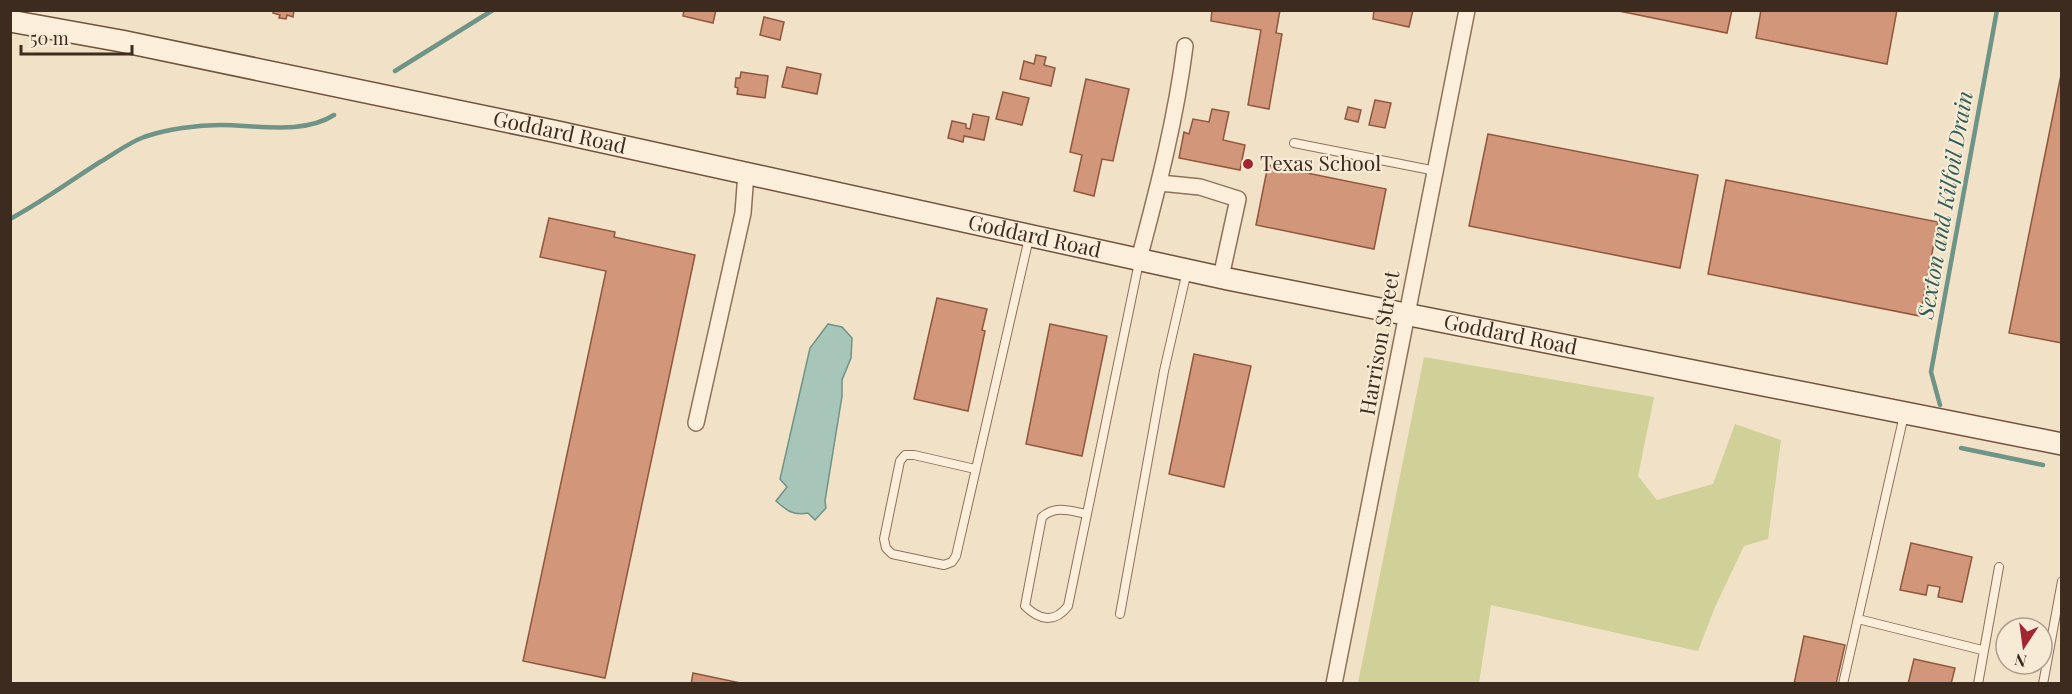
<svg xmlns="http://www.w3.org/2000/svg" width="2072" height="694" font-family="'Playfair Display',serif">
  <rect width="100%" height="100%" fill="#f1e1c6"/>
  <path fill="#cfd199" d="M1424,357L1654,397L1638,476L1657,500L1713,484L1735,424L1781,440L1768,539L1744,546L1715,607L1698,651L1491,605L1479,683H1358Z"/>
  <path fill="#a8c5ba" stroke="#6d9487" stroke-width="1.5" d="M828,324L842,327L852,338L851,358L842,380V396L825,501L826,508L815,520L808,513C793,516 786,510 776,501L787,487L780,479L810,348Z"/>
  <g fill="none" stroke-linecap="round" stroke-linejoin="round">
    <path stroke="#6d9487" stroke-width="4.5" d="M395,71L493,10
      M10,219C42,202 70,181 100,162C114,154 128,143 144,137C167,129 197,125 221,125C257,125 303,135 334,115
      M1940,405L1931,372L1997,10
      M1961,448L2043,465"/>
  </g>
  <path fill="#d2977a" stroke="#8f573e" stroke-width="1.5" d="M274,10H294L293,17L287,15L286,19L279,18L280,15L273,13Z
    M684,10H716L713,23L683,16Z
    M1212,10H1280L1276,33L1282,34L1269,109L1248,105L1261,30L1211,21Z
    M1374,10H1413L1409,27L1373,19Z
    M1614,10H1732L1727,33Z
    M1761,10H1897L1887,64L1756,38Z
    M764,17L784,22L780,40L760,35Z
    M1036,55L1046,57L1044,65L1055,68L1051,86L1020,79L1024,61L1034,64Z
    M787,67L821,74L817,94L782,87Z
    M2062,70V343L2009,333Z
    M741,72L768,76L765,98L737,94L738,88L735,87L736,78H740Z
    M1086,79L1129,89L1113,161L1102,159L1094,196L1074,191L1082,155L1070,152Z
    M1003,92L1029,98L1022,125L996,119Z
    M1375,100L1391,103L1385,128L1369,125Z
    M1348,107L1361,110L1358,122L1345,119Z
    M1212,109L1229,112L1223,140L1245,145L1240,170L1179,158L1184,132L1189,134L1193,119L1209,122Z
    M973,114L989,117L984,140L964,136L963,142L948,138L952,121L966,124V128L970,129Z
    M1488,134L1698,175L1680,268L1469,226Z
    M1268,165L1386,189L1374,249L1256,225Z
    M1726,180L1938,222L1920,316L1708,274Z
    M549,218L615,232L614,237L695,255L605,678L523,661L606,271L540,257Z
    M937,298L987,309L982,330L985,331L968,411L914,399Z
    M1050,324L1107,336L1082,456L1026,444Z
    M1194,354L1251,366L1224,487L1169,474Z
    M1911,543L1972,557L1962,602L1938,597L1940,587L1928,585L1926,595L1900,590Z
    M1804,636L1845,645L1836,684H1794Z
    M1914,659L1955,668L1951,684H1908Z
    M693,673L745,684H691Z"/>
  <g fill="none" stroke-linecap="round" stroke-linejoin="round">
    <defs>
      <path id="service" d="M1294,143L1436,171
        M975,469L914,455H905L900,461L884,539L886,548L892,554L944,565L952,562L956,556L1029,238
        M1087,514C1070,511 1056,505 1042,517L1025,606C1040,621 1055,623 1068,606L1139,262
        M1120,614L1164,371L1187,271
        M1858,619L1982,650
        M1843,684L1904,415
        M1978,684L1999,567
        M2043,684L2062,581"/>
      <path id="minor" d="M1160,183L1200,187L1238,199L1221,277
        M1139,259C1158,188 1176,118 1185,46
        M696,423L743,213L746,173
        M1334,684L1467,10"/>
      <g id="secondary">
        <path id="s1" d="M10,21L121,41L553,131L1228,279L2062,444"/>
      </g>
    </defs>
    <use href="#service" stroke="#8e715a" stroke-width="10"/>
    <use href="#minor" stroke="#8e715a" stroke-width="18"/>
    <use href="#secondary" stroke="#70523d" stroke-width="24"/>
    <use href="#service" stroke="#fbeeda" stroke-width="8"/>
    <use href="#minor" stroke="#fbeeda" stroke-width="15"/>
    <use href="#secondary" stroke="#fbeeda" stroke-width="21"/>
  </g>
  <circle fill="#a12632" stroke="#f8ebd6" stroke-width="2" cx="1248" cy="164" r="6"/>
  <g text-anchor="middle" stroke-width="4.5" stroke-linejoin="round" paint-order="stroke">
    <g font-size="21" fill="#3e2b1f" stroke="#f8ebd6">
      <text dy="7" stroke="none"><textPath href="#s1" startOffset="561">Goddard Road</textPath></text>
      <text dy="7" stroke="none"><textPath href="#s1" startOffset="1047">Goddard Road</textPath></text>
      <text dy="7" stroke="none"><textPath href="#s1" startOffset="1533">Goddard Road</textPath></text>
      <text transform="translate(1380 343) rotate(-80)" y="7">Harrison Street</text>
    </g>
    <g font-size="21" fill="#3e2b1f" stroke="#f8ebd6" text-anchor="start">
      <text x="1260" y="171">Texas School</text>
    </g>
    <g font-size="22" font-style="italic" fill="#2d5e57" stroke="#f8ebd6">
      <text transform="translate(1945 205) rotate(-80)" y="8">Sexton and Kilfoil Drain</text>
    </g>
  </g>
  <rect width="2072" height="694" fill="none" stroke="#3e2b1f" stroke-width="24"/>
  <g transform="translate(2024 646) rotate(193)"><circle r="28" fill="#f8ebd6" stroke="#ae9e8d" stroke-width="1.5"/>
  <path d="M0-4.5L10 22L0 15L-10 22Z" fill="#a12632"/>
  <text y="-9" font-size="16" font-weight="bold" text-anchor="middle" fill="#3e2b1f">N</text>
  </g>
  <path d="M21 45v9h111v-9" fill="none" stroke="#3e2b1f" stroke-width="3"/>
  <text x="30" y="45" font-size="18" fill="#3e2b1f" stroke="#f8ebd6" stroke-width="4.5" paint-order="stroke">50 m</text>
</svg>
